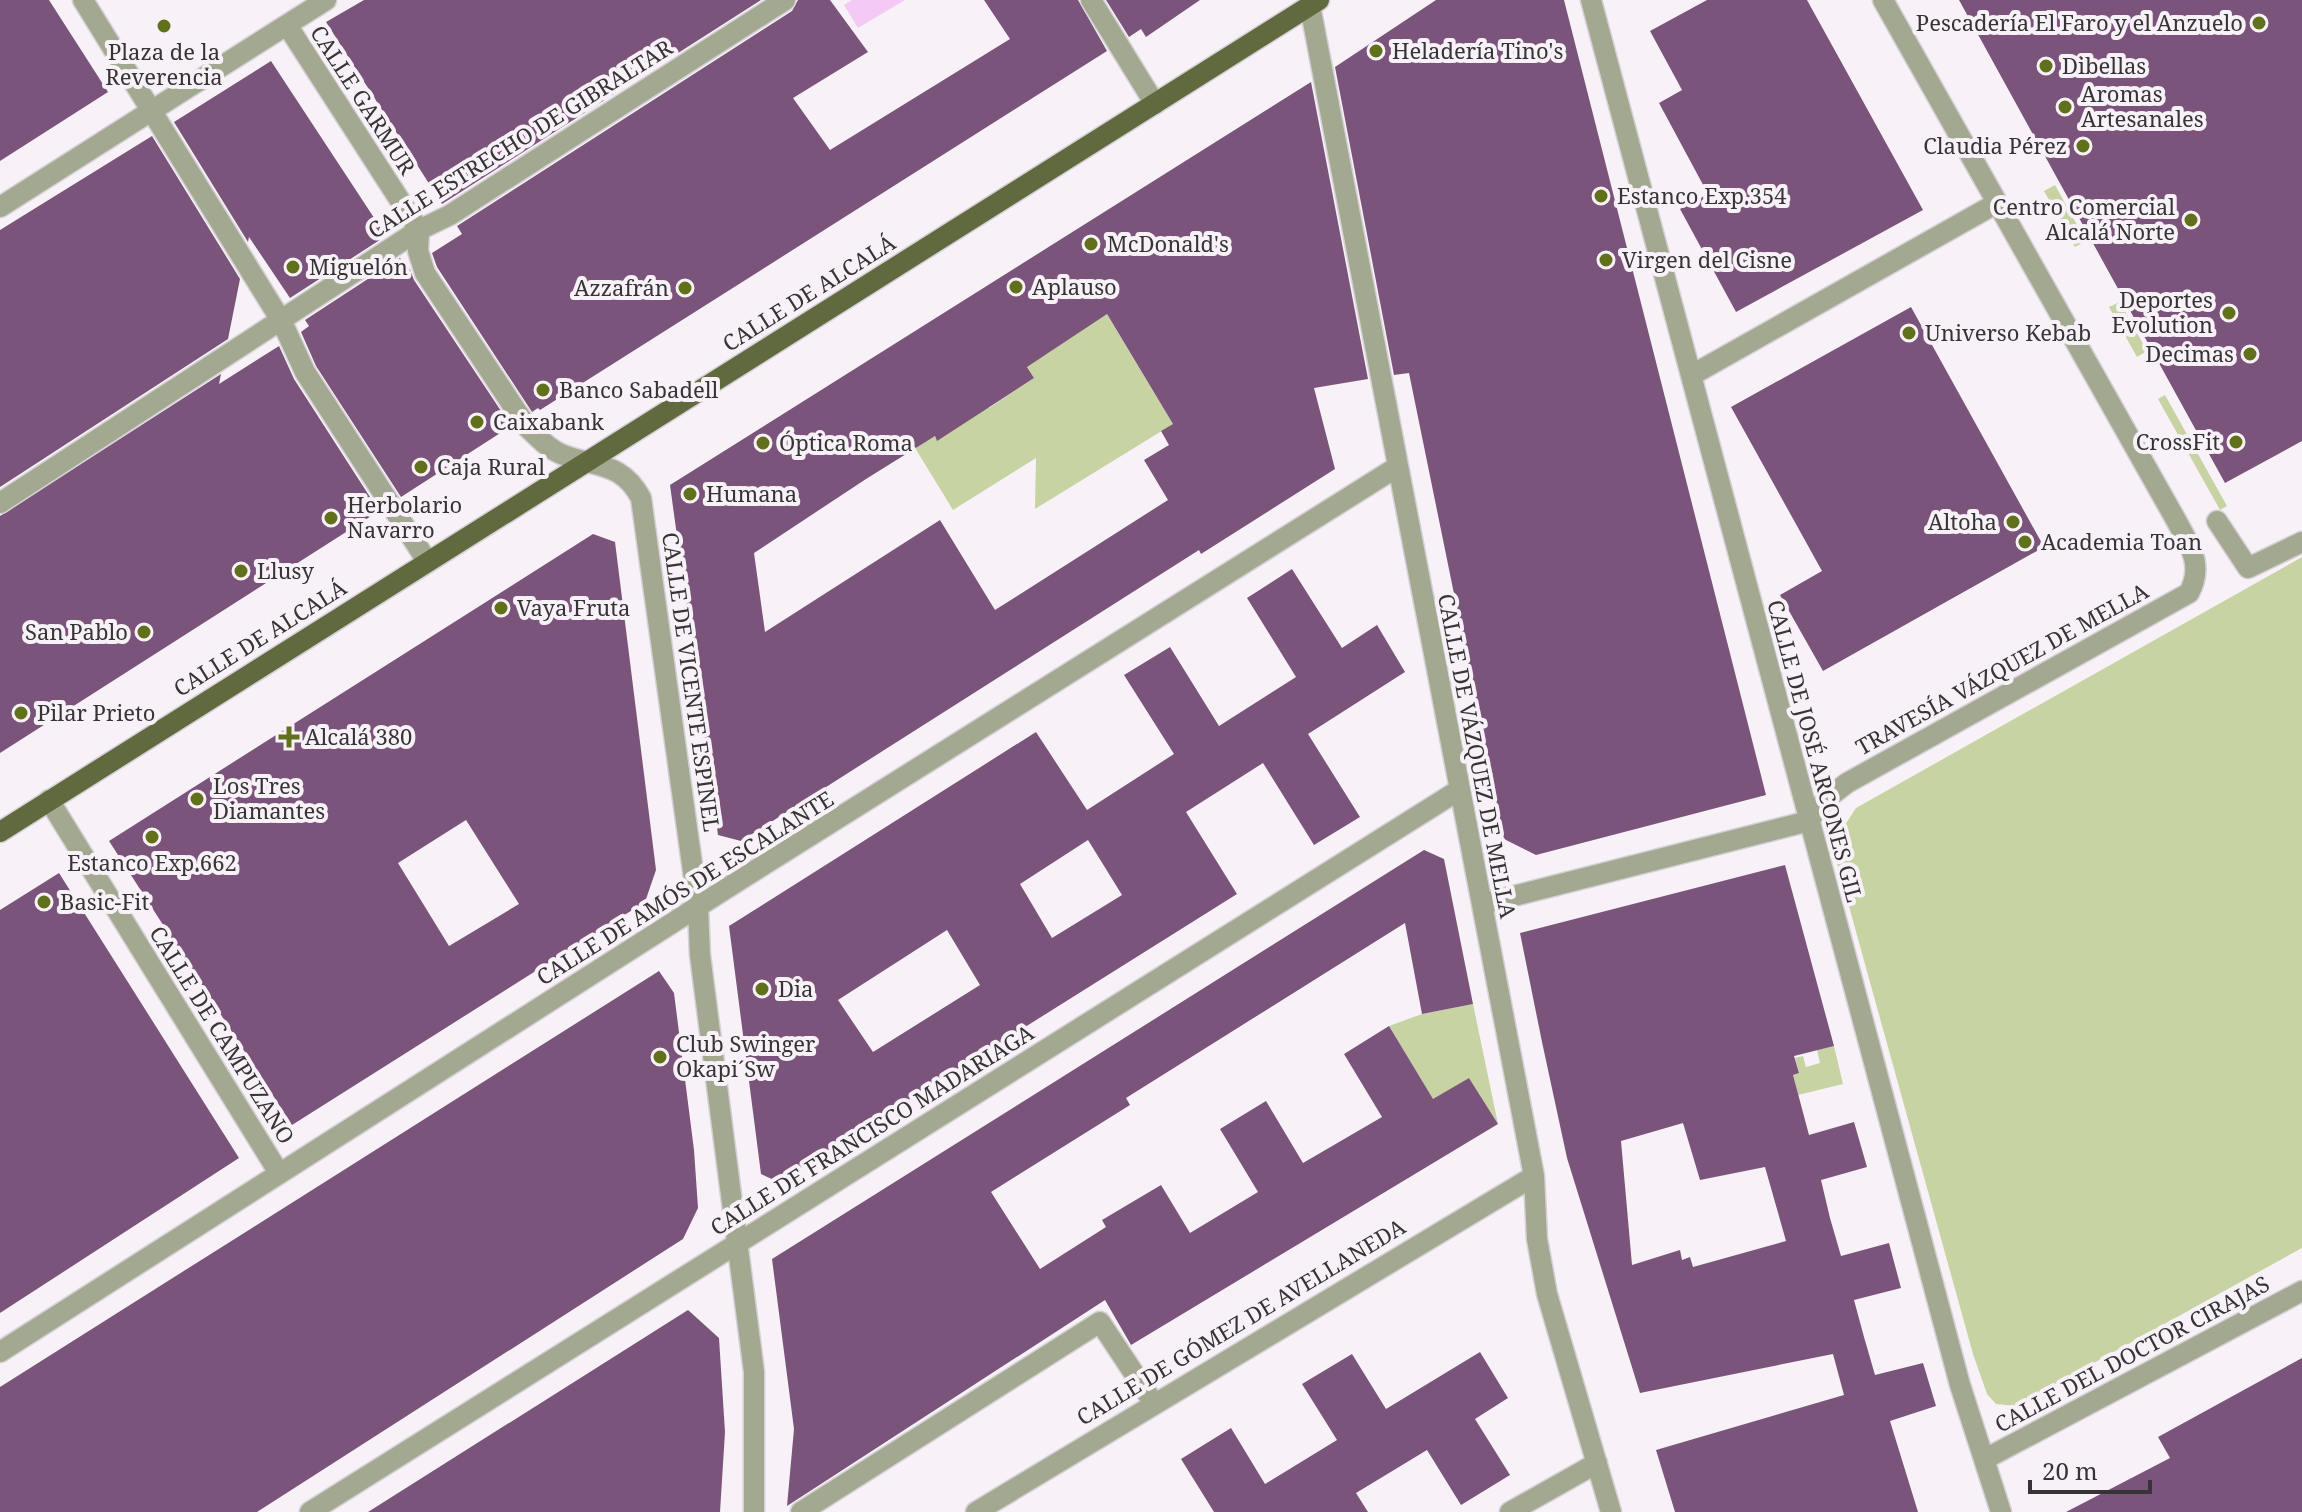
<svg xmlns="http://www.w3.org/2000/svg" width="2302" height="1512" font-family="'Noto Serif',serif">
  <rect width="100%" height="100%" fill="#f8f2f8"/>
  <path fill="#c7d3a2" d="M2055,185L2086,241L2075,247L2044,191Z
    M1099,301L1173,424L1035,509L1036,458L953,510L901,425L919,414L937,440L972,381L989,408L1034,378L1017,350L1045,355L1082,330Z
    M2120,302L2147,351L2137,357L2109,307Z
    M2165,395L2227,506L2220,510L2158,399Z
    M2302,557V1248L2016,1406L1996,1404L1987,1394L1973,1354L1837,863L1839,834L1856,808Z
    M1473,1004L1498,1124L1469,1078L1418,1109L1426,1088L1389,1026L1422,1014Z
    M1834,1046L1843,1084L1798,1095L1793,1075L1799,1073L1795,1058L1803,1056L1806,1067L1820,1063L1817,1050Z"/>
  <path fill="#f4c9f5" d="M852,0H905L858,28L844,5Z"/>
  <path fill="#7a547b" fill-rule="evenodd" d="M0,0H49L108,92L0,161Z
    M364,0H761L442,204L326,22Z
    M798,0H830L868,52L793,98L830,150L1010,39L984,0H1078L1107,51L540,410L538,408L532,412L437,267L432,253L462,234L457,226L792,11Z
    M1106,0H1200L1146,37L1141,29L1129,37Z
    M1436,0H1564L1766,795L1536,855L1504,839L1409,373L1394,375L1335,67Z
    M1707,0H1807L1923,210L1736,312L1680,209L1708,194L1659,103L1682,90L1650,31Z
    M1959,0H2302V441L2225,483Z
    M271,61L386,236L290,298L249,237L248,242L174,122Z
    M1311,82L1368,379L1314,388L1335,469L1201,554L1199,550L741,841L718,835L670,485ZM1107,314L1173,424L1161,431L1169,445L1144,460L1168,500L995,610L940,520L765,632L754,553L866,479L935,436L937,441L1034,378L1027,367Z
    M152,136L240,279L228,339L0,487V230Z
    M400,258L409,267L414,280L511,426L401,497L316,366L301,332L309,326L305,320Z
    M1911,307L2044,547L1823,671L1780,595L1822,571L1731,407Z
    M279,346L294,379L379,511L0,753V516L221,374L219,384Z
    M593,534L615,542L656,870L645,902L292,1125L109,841ZM466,820L519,904L449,946L398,863Z
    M1292,569L1342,648L1377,625L1405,672L1308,734L1360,817L1314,845L1263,763L1186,812L1237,894L778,1182L761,1174L729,926L1036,732L1087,810L1174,754L1124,675L1170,647L1219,726L1296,677L1247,598ZM1088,840L1122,895L1052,938L1020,884ZM947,930L980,985L873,1052L838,1000Z
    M1424,850L1444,859L1473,1004L1422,1014L1405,923L1126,1098L1130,1105L991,1192L1040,1269L1106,1227L1102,1220L1161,1185L1190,1233L1258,1192L1220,1129L1266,1101L1303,1163L1382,1117L1344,1054L1389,1026L1433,1099L1469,1078L1498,1124L1131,1345L1105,1300L787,1506L794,1429L772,1259Z
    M1785,865L1834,1046L1794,1056L1799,1073L1793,1075L1809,1135L1854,1122L1867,1167L1821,1180L1830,1218L1841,1256L1889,1243L1901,1288L1854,1300L1864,1337L1875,1375L1923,1363L1936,1406L1890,1421L1918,1512H1675L1656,1450L1844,1395L1833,1354L1640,1393L1567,1158L1542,1042L1520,933ZM1683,1123L1700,1180L1765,1167L1786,1241L1693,1267L1690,1257L1682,1260L1680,1250L1632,1265L1621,1141Z
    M59,873L239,1158L0,1313V910Z
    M659,971L674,993L694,1150L698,1208L683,1239L257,1512H0V1387Z
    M688,1310L719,1338L725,1432L720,1512H368Z
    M1480,1352L1508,1398L1475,1419L1510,1475L1461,1505L1427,1450L1356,1493L1368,1512H1214L1181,1459L1231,1428L1265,1484L1337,1440L1302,1384L1352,1354L1386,1409Z
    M2302,1358V1512H2066L2170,1458L2158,1437Z"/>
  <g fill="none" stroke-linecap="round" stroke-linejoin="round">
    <defs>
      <path id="minor" d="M83,0L282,322L305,372L427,561
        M1091,0L1155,104
        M1591,0L1960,1385L2001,1512
        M1310,6L1534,1176L1537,1239L1547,1294L1611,1512
        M287,25L419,230L418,251L425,273L527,427C538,437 547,448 561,454C596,468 621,461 641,498L698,907L700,955L754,1372V1512
        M0,207L326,0
        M1692,375L1997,203
        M0,503L419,230L450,215L785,0
        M2217,521L2248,568L2302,542
        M49,800L279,1173
        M1482,904L1809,821L1825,800L1847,783L2189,593C2204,565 2190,546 2176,520L1883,0
        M0,1352L727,888L1397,467
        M1985,1459L2302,1291
        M310,1512L1459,790
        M801,1512L1100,1322L1153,1402
        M976,1512L1534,1176
        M1510,1512L1597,1463"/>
      <path id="major" d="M0,832L1319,0"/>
    </defs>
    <use href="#minor" stroke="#d5d0d5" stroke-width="23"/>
    <use href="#major" stroke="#d5d0d5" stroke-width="23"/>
    <use href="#minor" stroke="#a3a991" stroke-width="20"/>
    <use href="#major" stroke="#616a3f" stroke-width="20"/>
  </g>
  <g fill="#61701b" stroke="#f8f2f8" stroke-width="3">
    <circle cx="2259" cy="23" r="8"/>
    <circle cx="164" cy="26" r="8"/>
    <circle cx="1376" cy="51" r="8"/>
    <circle cx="2046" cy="66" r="8"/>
    <circle cx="2065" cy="107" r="8"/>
    <circle cx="2083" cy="146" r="8"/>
    <circle cx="1601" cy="196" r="8"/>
    <circle cx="2191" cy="220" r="8"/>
    <circle cx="1091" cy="244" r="8"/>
    <circle cx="1606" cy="260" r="8"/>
    <circle cx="293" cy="267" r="8"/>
    <circle cx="1016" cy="287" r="8"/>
    <circle cx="685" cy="288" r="8"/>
    <circle cx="2229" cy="313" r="8"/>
    <circle cx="1909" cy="333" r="8"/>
    <circle cx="2250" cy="354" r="8"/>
    <circle cx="543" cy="390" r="8"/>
    <circle cx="477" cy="422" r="8"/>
    <circle cx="2236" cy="442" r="8"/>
    <circle cx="763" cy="443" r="8"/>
    <circle cx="421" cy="467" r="8"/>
    <circle cx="690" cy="494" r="8"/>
    <circle cx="331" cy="518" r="8"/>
    <circle cx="2013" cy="522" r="8"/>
    <circle cx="2025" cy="542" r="8"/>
    <circle cx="241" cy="571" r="8"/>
    <circle cx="501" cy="608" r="8"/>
    <circle cx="144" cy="632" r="8"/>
    <circle cx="21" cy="713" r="8"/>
    <path d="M285 725h8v8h8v8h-8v8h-8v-8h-8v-8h8z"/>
    <circle cx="197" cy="799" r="8"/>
    <circle cx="152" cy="837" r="8"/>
    <circle cx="44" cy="902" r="8"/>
    <circle cx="762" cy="989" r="8"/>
    <circle cx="660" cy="1057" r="8"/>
  </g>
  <g text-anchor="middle" stroke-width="8" stroke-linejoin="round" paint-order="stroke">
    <g font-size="22" fill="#363436" stroke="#f8f2f8" text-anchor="start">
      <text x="2243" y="31" text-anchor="end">Pescadería El Faro y el Anzuelo</text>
      <text x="1392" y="59">Heladería Tino's</text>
      <text x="164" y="60" text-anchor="middle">Plaza de la<tspan x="164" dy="25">Reverencia</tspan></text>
      <text x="2062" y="74">Dibellas</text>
      <text x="2081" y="102">Aromas<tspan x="2081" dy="25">Artesanales</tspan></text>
      <text x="2067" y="154" text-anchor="end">Claudia Pérez</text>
      <text x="1617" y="204">Estanco Exp.354</text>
      <text x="2175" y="215" text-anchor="end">Centro Comercial<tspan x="2175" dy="25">Alcalá Norte</tspan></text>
      <text x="1107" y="252">McDonald's</text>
      <text x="1622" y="268">Virgen del Cisne</text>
      <text x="309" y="275">Miguelón</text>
      <text x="1032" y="295">Aplauso</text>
      <text x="669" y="296" text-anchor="end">Azzafrán</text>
      <text x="2213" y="308" text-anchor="end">Deportes<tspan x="2213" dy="25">Evolution</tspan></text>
      <text x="1925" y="341">Universo Kebab</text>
      <text x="2234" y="362" text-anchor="end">Decimas</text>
      <text x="559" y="398">Banco Sabadell</text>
      <text x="493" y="430">Caixabank</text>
      <text x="2220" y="450" text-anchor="end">CrossFit</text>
      <text x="779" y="451">Óptica Roma</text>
      <text x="437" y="475">Caja Rural</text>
      <text x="706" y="502">Humana</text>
      <text x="347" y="513">Herbolario<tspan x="347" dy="25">Navarro</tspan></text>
      <text x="1997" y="530" text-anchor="end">Altoha</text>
      <text x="2041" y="550">Academia Toan</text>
      <text x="257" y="579">Llusy</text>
      <text x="517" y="616">Vaya Fruta</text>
      <text x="128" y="640" text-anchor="end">San Pablo</text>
      <text x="37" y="721">Pilar Prieto</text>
      <text x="305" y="745">Alcalá 380</text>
      <text x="213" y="794">Los Tres<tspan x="213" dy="25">Diamantes</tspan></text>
      <text x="152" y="871" text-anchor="middle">Estanco Exp.662</text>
      <text x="60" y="910">Basic-Fit</text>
      <text x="778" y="997">Dia</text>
      <text x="676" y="1052">Club Swinger<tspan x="676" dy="25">Okapi´Sw</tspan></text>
    </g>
    <g font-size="22" fill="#363436" stroke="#f8f2f8">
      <text transform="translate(363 100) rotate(57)" y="8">CALLE GARMUR</text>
      <text transform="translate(520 139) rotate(-32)" y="8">CALLE ESTRECHO DE GIBRALTAR</text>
      <text transform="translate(809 293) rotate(-32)" y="8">CALLE DE ALCALÁ</text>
      <text transform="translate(260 638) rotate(-32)" y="8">CALLE DE ALCALÁ</text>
      <text transform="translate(2002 669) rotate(-29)" y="8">TRAVESÍA VÁZQUEZ DE MELLA</text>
      <text transform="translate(691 682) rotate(82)" y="8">CALLE DE VICENTE ESPINEL</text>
      <text transform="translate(1815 751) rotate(75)" y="8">CALLE DE JOSÉ ARCONES GIL</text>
      <text transform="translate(1477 756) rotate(79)" y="8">CALLE DE VÁZQUEZ DE MELLA</text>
      <text transform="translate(685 888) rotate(-32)" y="8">CALLE DE AMÓS DE ESCALANTE</text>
      <text transform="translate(222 1035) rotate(58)" y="8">CALLE DE CAMPUZANO</text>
      <text transform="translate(872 1130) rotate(-32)" y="8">CALLE DE FRANCISCO MADARIAGA</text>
      <text transform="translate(1241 1322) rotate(-31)" y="8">CALLE DE GÓMEZ DE AVELLANEDA</text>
      <text transform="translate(2132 1354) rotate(-28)" y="8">CALLE DEL DOCTOR CIRAJAS</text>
    </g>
  </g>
  <path d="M2030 1480v12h120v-12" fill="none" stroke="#363436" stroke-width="4"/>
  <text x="2042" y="1480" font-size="24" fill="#363436" stroke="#f8f2f8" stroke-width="6" paint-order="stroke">20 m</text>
</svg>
